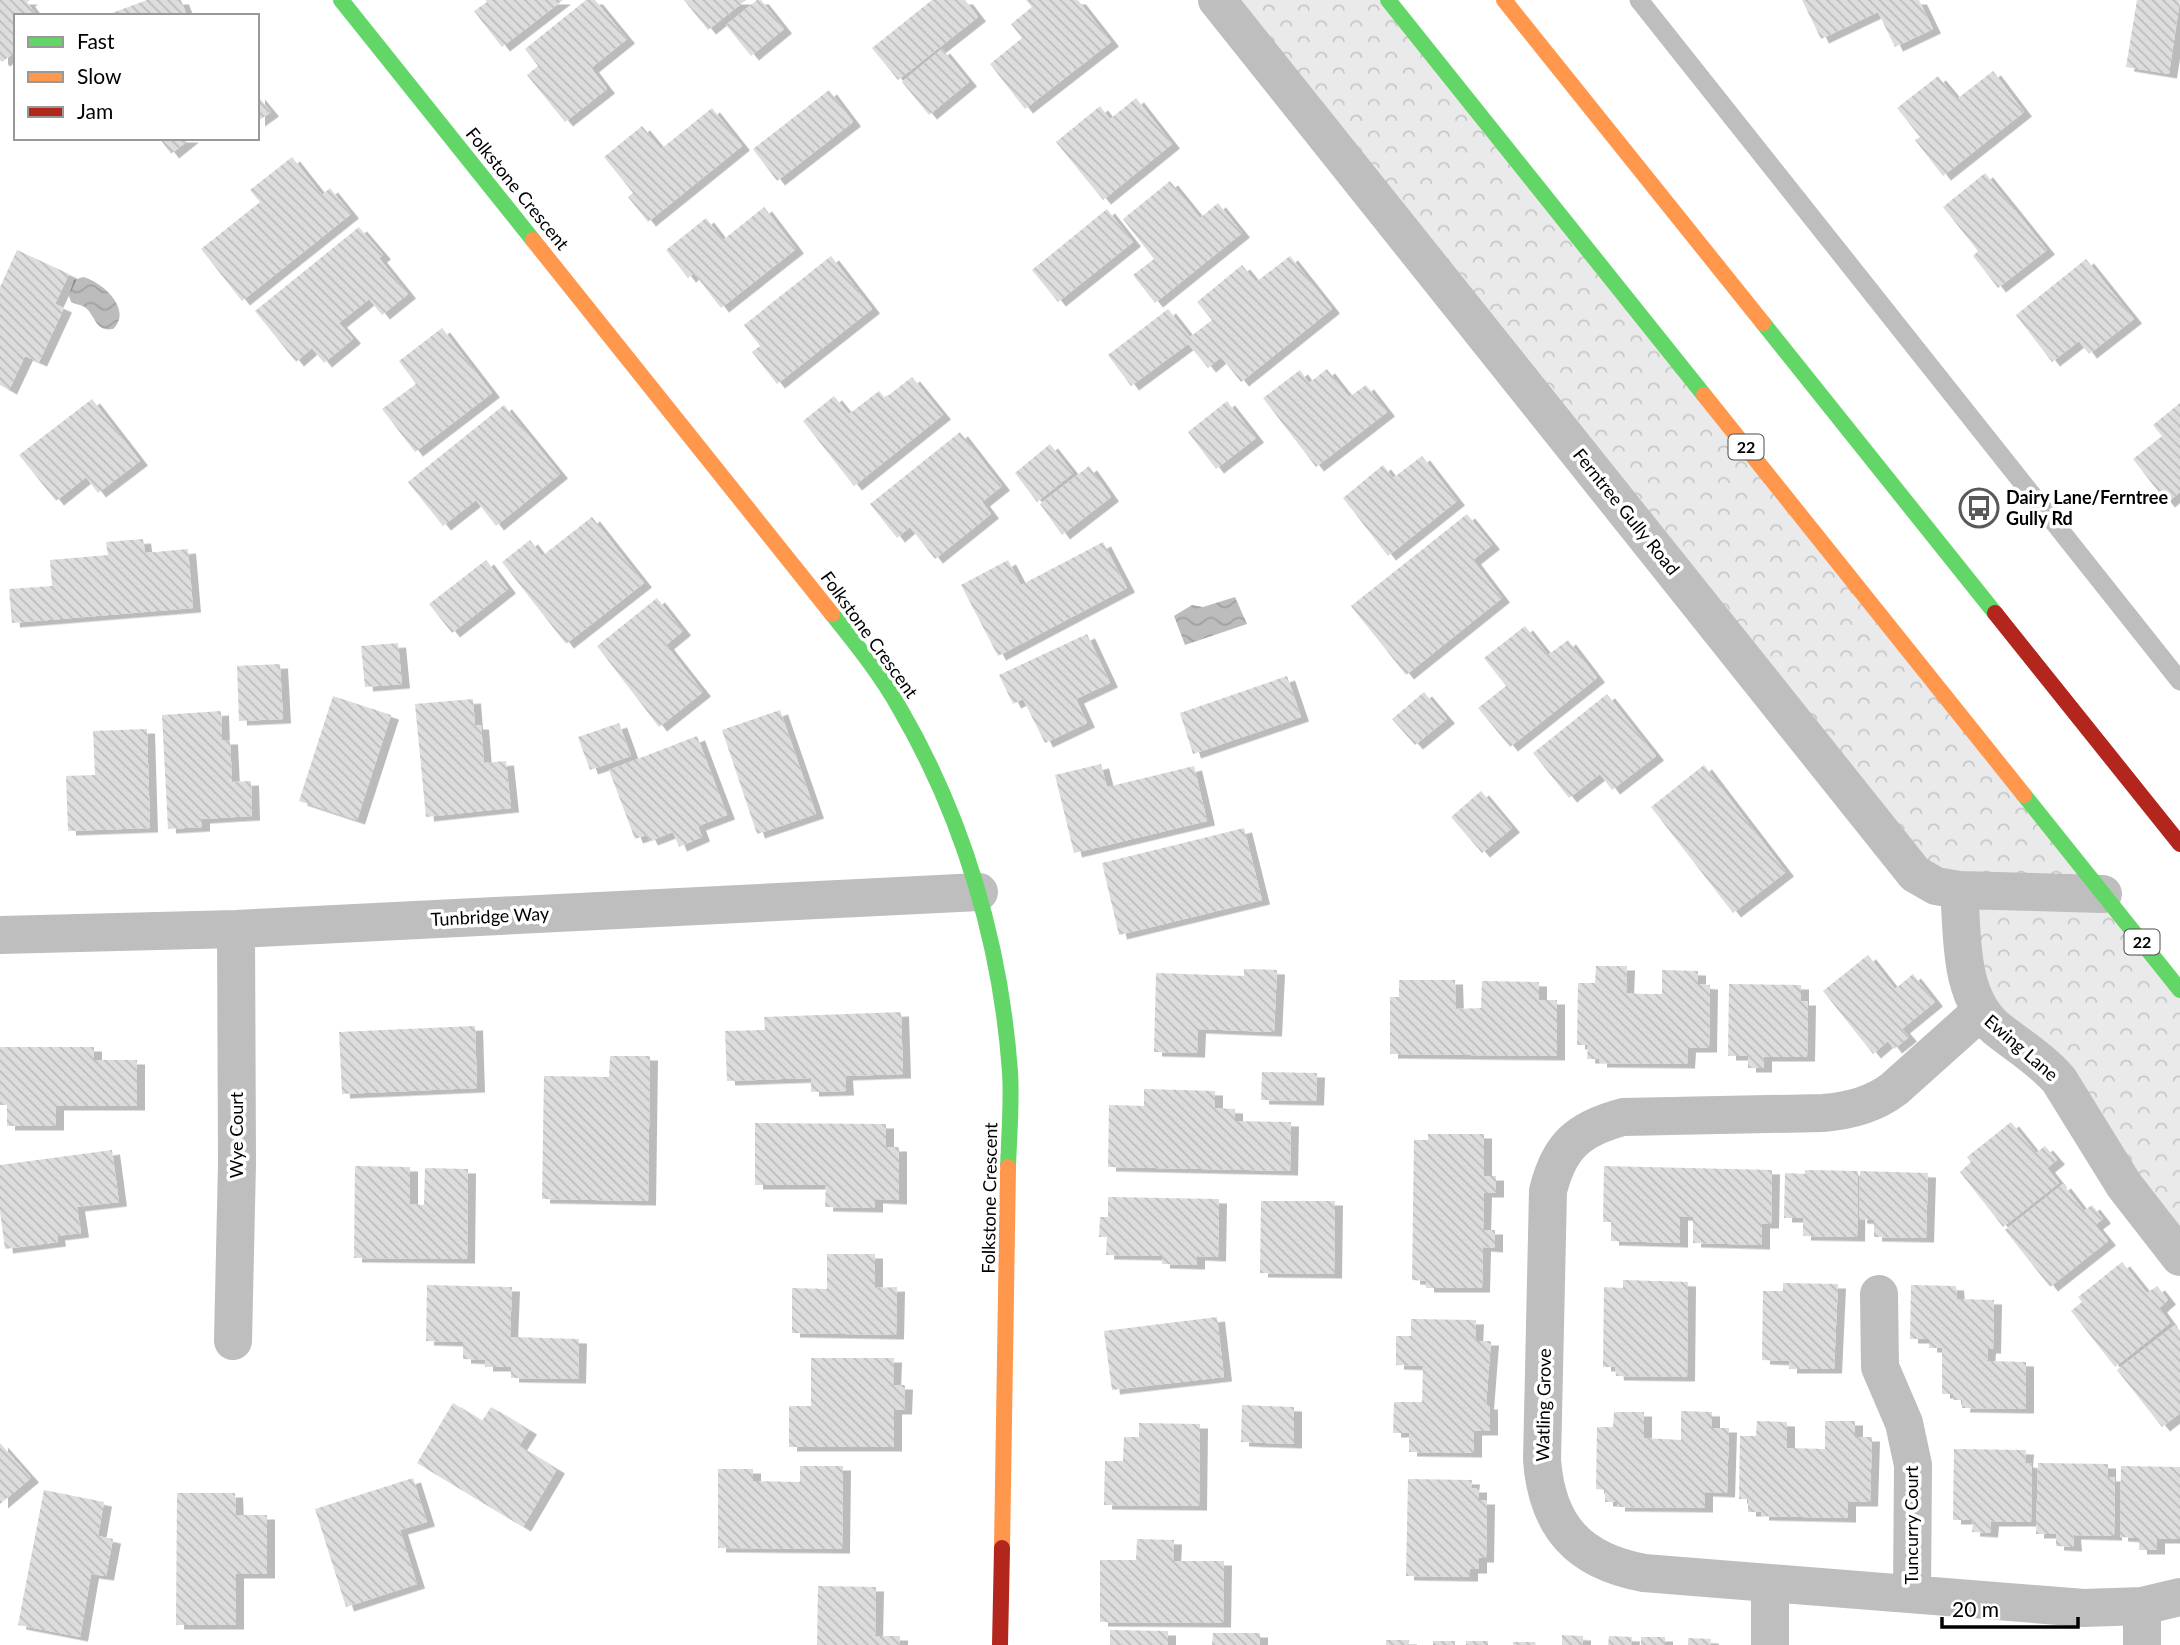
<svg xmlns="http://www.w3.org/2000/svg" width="2180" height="1645" font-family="Lato,sans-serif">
  <defs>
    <pattern id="forest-crowns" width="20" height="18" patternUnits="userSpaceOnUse" patternTransform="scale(1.75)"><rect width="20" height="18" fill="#eaeaea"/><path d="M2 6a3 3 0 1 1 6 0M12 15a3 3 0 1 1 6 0" fill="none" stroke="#c7c7c7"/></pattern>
    <pattern id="water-waves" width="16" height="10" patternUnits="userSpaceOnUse" patternTransform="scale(1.75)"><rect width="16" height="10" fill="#bcbcbc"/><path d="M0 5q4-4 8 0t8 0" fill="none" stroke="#a0a0a0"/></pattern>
    <pattern id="building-back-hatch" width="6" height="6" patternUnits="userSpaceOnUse" patternTransform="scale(1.75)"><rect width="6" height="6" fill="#ddd"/><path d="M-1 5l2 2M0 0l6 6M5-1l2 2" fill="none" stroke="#bcbcbc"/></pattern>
    <filter id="shadow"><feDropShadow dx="8" dy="4.5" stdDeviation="0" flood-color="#0004"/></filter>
  </defs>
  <rect width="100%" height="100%" fill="#fff"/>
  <path fill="url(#forest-crowns)" d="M1217,0H1388L2180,990V1257L2014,1042L1936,886Z"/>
  <path fill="url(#water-waves)" d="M83,277C103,282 133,310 113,329C96,332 96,318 87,309C82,304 76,305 71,302L69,296L74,280Z
    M1235,597L1247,624L1185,645L1174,616L1192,605L1203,607Z"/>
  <path fill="url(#building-back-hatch)" filter="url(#shadow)" d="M0,0H30L27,2L35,13L31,16H16V51L2,62L0,60Z
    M147,0H181L187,16H104Z
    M486,0H563L502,47L474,11L487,2Z
    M586,0H595L627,39L591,68L607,89L565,122L527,75L538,66L525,49Z
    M684,0H746L708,30Z
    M757,0H761L784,29L751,56L726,25Z
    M932,0H965L978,17L898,80L872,48Z
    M1026,0H1078L1111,42L1025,109L990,64L1022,38L1011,24L1032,7Z
    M1802,0H1919L1933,29L1895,47L1878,12L1821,39Z
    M2137,0H2180L2169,74L2126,67Z
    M942,49L969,82L929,115L902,82Z
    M1993,71L2024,112L1943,176L1915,140L1920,137L1897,108L1938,76L1957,99Z
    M829,90L853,122L777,181L753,149Z
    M257,95L271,112L257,122Z
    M1136,98L1172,144L1103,200L1056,142L1100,106L1110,119Z
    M712,108L742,146L648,222L628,197L633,193L604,157L642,126L661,149Z
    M159,138H191L171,154Z
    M292,157L322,195L330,188L351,214L242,301L201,249L260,202L250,190Z
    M1985,173L2047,250L1998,288L1973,256L1978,251L1943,207Z
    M1170,181L1200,218L1218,203L1242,233L1155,303L1133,275L1154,259L1123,219Z
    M764,207L796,249L721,308L694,273L688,278L666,250L706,218L723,240Z
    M1107,209L1133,242L1058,302L1032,270Z
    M359,227L383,255L379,258L408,294L382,315L369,299L339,323L353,339L324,363L312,348L296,362L255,311Z
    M17,250L69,274L55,304L64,308L39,362L25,356L9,390L0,385V287Z
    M831,256L872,309L777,384L752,352L760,346L744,325Z
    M1290,256L1332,309L1241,382L1221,357L1208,368L1185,340L1188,344L1131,386L1108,355L1168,309L1190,337L1212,320L1197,302L1242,265L1256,282Z
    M2086,259L2134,319L2089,354L2079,341L2052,362L2016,315Z
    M442,328L492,393L415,452L382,409L416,384L399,361Z
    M1327,369L1349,397L1366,385L1387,412L1316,467L1263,398L1300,370L1309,383Z
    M912,377L943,415L854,486L803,421L834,396L849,414L879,391L885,398Z
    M92,399L140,461L98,493L86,477L56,501L19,455Z
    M1227,401L1256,438L1216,469L1188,432Z
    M2180,403V492L2167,503L2133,459L2162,436L2153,425Z
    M504,405L560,474L496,526L476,500L443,526L408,482Z
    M960,432L1002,486L982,502L991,514L935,559L910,527L897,538L870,504Z
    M1050,444L1073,473L1037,502L1015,473Z
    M1422,456L1457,501L1388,556L1343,498L1383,465L1393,478Z
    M1089,466L1111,497L1062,535L1040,504Z
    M1467,514L1492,545L1473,560L1502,598L1406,675L1351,606Z
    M592,517L644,583L566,644L502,562L530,540L542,556Z
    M143,539L145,553L188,549L193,608L12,623L9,589L52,586L50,560L108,555L106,542Z
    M1103,542L1127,588L998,656L961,585L1008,560L1021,585Z
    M486,560L508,589L452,633L429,604Z
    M657,598L683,631L666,645L703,692L659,727L597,646Z
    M1525,626L1548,655L1568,640L1597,678L1510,747L1478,708L1506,686L1484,658Z
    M1087,634L1110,683L1076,699L1087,723L1045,743L1023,699L1013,704L999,675Z
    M398,643L402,684L365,687L361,646Z
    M280,664L283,719L239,721L237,666Z
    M1287,676L1301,717L1193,754L1180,713Z
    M1424,692L1447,719L1415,745L1392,719Z
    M1607,694L1656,756L1612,790L1600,774L1569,798L1533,753Z
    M333,696L391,715L357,820L299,801Z
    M473,699L475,725H481L484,763L506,761L511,808L426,817L415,704Z
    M780,710L816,814L757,834L722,730Z
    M221,711L222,740H230L232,782L251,781L252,816L202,819V827L168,829L162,715Z
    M619,723L631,756L590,770L578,737Z
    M147,729L150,828L68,831L66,776L95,775L93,731Z
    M697,736L727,815L698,826L702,837L679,847L673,832L650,841L647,835L635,839L609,770Z
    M1101,764L1107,787L1194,766L1207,821L1074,853L1055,775Z
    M1704,765L1786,872L1733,913L1651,807Z
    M1481,791L1512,828L1482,853L1451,817Z
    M1244,828L1262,900L1119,935L1102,863Z
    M1868,955L1895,989L1913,974L1935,1002L1902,1029L1909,1037L1894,1049L1888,1041L1873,1054L1823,991Z
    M1596,966H1627L1626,993L1645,994H1662V970L1698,971V984L1710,985L1709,1048H1688L1687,1064L1599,1063V1059H1587L1588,1045H1577L1578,983H1595Z
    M1244,969L1277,970L1274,1032L1198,1029L1197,1053L1154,1052L1156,973L1244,976Z
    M1399,980H1455L1456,1009L1481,1008L1482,981L1539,982V1000H1557V1056L1390,1054V997H1399Z
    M1729,984L1801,985V1001H1808L1807,1057H1764V1068H1748V1056H1728Z
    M901,1012L903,1074L845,1076L846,1091L811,1092V1078L727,1081L725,1031L765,1030L764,1017Z
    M475,1026L477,1088L342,1094L339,1032Z
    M0,1047H94V1060H137V1106H56V1126H7V1105H0Z
    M610,1056H650L648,1201L542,1199L544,1076L609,1077Z
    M1262,1072L1317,1073L1316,1101L1261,1100Z
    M1144,1089L1215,1091V1108L1235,1109V1121L1291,1122L1290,1171L1108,1167L1109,1105L1144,1106Z
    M2011,1122L2036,1153L2045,1146L2057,1160L2047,1168L2059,1183L2003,1227L1960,1172L1971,1162L1967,1157Z
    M755,1123L886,1124V1147H899V1200L875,1199V1208L825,1207L826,1185H755Z
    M1428,1134H1484V1176H1496V1193H1484L1483,1230H1495V1248L1483,1247L1482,1288H1426V1281L1412,1280L1414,1140H1428Z
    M112,1150L119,1202L77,1207L81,1233L57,1236L58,1242L5,1249L0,1211V1165Z
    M355,1166L410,1167V1204L424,1205L425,1168L468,1169L467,1259L354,1258Z
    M1604,1166L1772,1170L1771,1224H1762V1245L1693,1243V1217L1680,1216V1243L1611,1241V1222H1603Z
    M1805,1170L1858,1171L1857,1237L1803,1236V1218H1784L1785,1173L1805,1174Z
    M1860,1171L1928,1173L1926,1238L1874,1237V1220L1859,1219Z
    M2063,1184L2084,1211L2092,1205L2103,1219L2095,1225L2108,1241L2050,1287L2005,1230Z
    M1108,1197L1219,1199L1218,1257L1197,1256V1265L1162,1264V1256L1106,1255L1107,1237H1099L1100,1217H1108Z
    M1261,1201H1335L1334,1274L1260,1273Z
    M827,1254H875V1288L897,1287L896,1335L792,1333V1288L827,1289Z
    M2122,1262L2147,1293L2157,1286L2168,1300L2159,1308L2170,1323L2115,1367L2071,1311L2082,1302L2078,1297Z
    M1623,1280L1688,1282L1687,1377L1616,1376L1615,1367H1603L1604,1287L1623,1288Z
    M1783,1283L1838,1284L1834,1369H1789V1361L1762,1360L1763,1291H1783Z
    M427,1285L512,1287L510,1337L579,1339L578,1379L511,1378V1367H485V1360L463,1359V1342L426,1341Z
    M1911,1285L1956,1286L1957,1299L1994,1300L1993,1349H1988L1987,1361L2026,1362V1409L1962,1408L1963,1400H1953V1394H1942V1348H1929V1339H1910Z
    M1217,1317L1224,1377L1112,1390L1104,1331Z
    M1411,1319L1476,1320L1475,1341H1491L1486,1405H1490V1431H1474V1453L1409,1452V1433H1393L1394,1402H1422L1423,1366L1396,1365V1336H1411Z
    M2175,1325L2180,1331V1413L2162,1427L2117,1370Z
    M811,1358H894L893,1385H905L904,1410H894V1447H789V1406H811Z
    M453,1403L482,1421L491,1407L529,1430L519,1446L557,1469L523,1527L417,1463Z
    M1242,1405L1294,1407V1444L1241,1442Z
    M1681,1411L1712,1412V1428H1729L1727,1493L1705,1492V1508L1617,1507V1502H1605V1490L1596,1489L1597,1427H1613L1614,1412H1644V1438L1681,1440Z
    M1757,1421L1787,1422V1448L1825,1449V1421H1855V1437H1872L1870,1502H1848V1518L1761,1516V1512H1748V1499H1739L1740,1436H1756Z
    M1139,1423L1200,1424L1199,1506L1104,1505L1105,1461H1123L1124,1437H1139Z
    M0,1443L31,1478L0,1504Z
    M1954,1449L2026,1450L2025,1463L2032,1464L2031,1522H1991L1990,1533L1972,1532L1973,1520H1953Z
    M2038,1463L2108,1464V1477H2115L2114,1536L2073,1535L2074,1547L2056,1546V1534H2036Z
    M800,1466H843L842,1549L718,1548V1469H753V1481L800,1482Z
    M2121,1466L2180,1467V1539H2157V1550H2139V1538L2120,1537Z
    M413,1478L427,1522L400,1530L417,1584L346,1607L315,1509Z
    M1408,1479L1472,1480L1471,1488H1479V1500H1487L1486,1558H1479V1569H1470V1577L1406,1576Z
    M44,1490L104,1502L98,1536L113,1539L106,1576L91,1574L80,1637L18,1625Z
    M177,1493H235L236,1515H267V1574H236V1625H176Z
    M1137,1539L1174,1540L1173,1561H1224L1223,1623L1100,1622V1560H1136Z
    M818,1586L876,1587L875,1636H900V1645H817Z
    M1110,1630L1168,1631V1645H1110Z
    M1213,1633H1260V1645H1212Z
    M1562,1635L1583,1636V1645H1562Z
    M1609,1636L1632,1637L1631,1645H1608Z
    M1641,1637H1665V1645H1641Z
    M1688,1638L1711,1639L1710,1645H1688Z
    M1386,1640H1409V1645H1386Z
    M1433,1641H1455V1645H1433Z
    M1466,1641H1488V1645H1466Z
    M1513,1642H1535L1536,1645H1513Z"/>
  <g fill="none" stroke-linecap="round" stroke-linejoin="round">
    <path stroke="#bebebe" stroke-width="19" d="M1639,0L2180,681"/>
    <path stroke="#bebebe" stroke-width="38" d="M1217,0L1915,874L1936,886L1959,890L2103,894
      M1959,890C1963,937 1958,995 1996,1028C2017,1045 2041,1059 2059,1080L2124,1185L2180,1257
      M0,935L236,929L979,892
      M1980,1012L1894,1089C1873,1105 1849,1111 1823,1113L1623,1117C1578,1129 1559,1146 1548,1191L1542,1460C1547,1527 1579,1561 1644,1573L2084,1608L2142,1606L2180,1597
      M1879,1294L1880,1367L1904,1423L1913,1465L1912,1594
      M233,1341L237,1163L236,929
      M1770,1645V1585
      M2142,1645V1606"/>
    <path stroke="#63d668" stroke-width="16" d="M341,0L533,240
      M1388,0L1704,395
      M1763,323L1995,613
      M832,614C856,644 881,675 900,709C964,819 1001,945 1010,1072C1012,1103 1009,1136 1008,1167
      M2024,795L2180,990"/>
    <path stroke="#ff974d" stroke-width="16" d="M1504,0L1763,323
      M533,240L832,614
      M1704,395L2024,795
      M1002,1548L1008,1167"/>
    <path stroke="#b3261e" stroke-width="16" d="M1995,613L2180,844
      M1000,1645L1002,1548"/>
  </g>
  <defs>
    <symbol id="bus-ring" viewBox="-11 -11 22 22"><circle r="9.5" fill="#fff" stroke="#595959" stroke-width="1.5"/><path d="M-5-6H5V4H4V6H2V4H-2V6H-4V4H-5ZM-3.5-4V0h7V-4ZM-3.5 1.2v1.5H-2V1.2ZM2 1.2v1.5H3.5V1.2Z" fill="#595959"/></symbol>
  </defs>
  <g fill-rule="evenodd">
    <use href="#bus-ring" x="1957" y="486" width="44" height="44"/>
  </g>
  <g text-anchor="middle" stroke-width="7" stroke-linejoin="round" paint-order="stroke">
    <g fill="#fff" stroke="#4c4c4c" stroke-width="2">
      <rect x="1728.5" y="434.5" width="35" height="25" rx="5"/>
      <rect x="2124.5" y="929.5" width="35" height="25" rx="5"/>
    </g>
    <g font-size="16" font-weight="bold" fill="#000">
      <text x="1746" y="453">22</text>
      <text x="2142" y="948">22</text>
    </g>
    <g font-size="18" fill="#000" stroke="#fff">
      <text transform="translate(517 189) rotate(51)" y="6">Folkstone Crescent</text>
      <text transform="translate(1626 512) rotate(51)" y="6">Ferntree Gully Road</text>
      <text transform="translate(869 635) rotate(54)" y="6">Folkstone Crescent</text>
      <text transform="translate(490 917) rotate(-3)" y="6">Tunbridge Way</text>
      <text transform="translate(2021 1048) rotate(41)" y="6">Ewing Lane</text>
      <text transform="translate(237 1135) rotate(-90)" y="6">Wye Court</text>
      <text transform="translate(990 1198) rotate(-89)" y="6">Folkstone Crescent</text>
      <text transform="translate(1544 1405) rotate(-89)" y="6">Watling Grove</text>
      <text transform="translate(1912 1525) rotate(-90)" y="6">Tuncurry Court</text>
    </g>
    <g font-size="18" font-weight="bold" fill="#000" stroke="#fff" text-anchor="start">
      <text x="2006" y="504">Dairy Lane/Ferntree<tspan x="2006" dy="21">Gully Rd</tspan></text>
    </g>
  </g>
  <rect x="14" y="14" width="245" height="126" fill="#ffffff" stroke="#999999" stroke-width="2"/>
  <rect x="28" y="37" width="35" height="10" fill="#63d668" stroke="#999999" stroke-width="2"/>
  <text x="77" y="49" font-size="21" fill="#000000">Fast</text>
  <rect x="28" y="72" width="35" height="10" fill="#ff974d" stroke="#999999" stroke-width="2"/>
  <text x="77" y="84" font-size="21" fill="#000000">Slow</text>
  <rect x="28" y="107" width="35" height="10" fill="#b3261e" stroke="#999999" stroke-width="2"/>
  <text x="77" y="119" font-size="21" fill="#000000">Jam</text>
  <path d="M1942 1617v10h136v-10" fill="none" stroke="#000000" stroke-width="3.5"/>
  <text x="1952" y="1617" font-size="21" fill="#000000" stroke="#ffffff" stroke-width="5" paint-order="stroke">20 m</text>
</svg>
